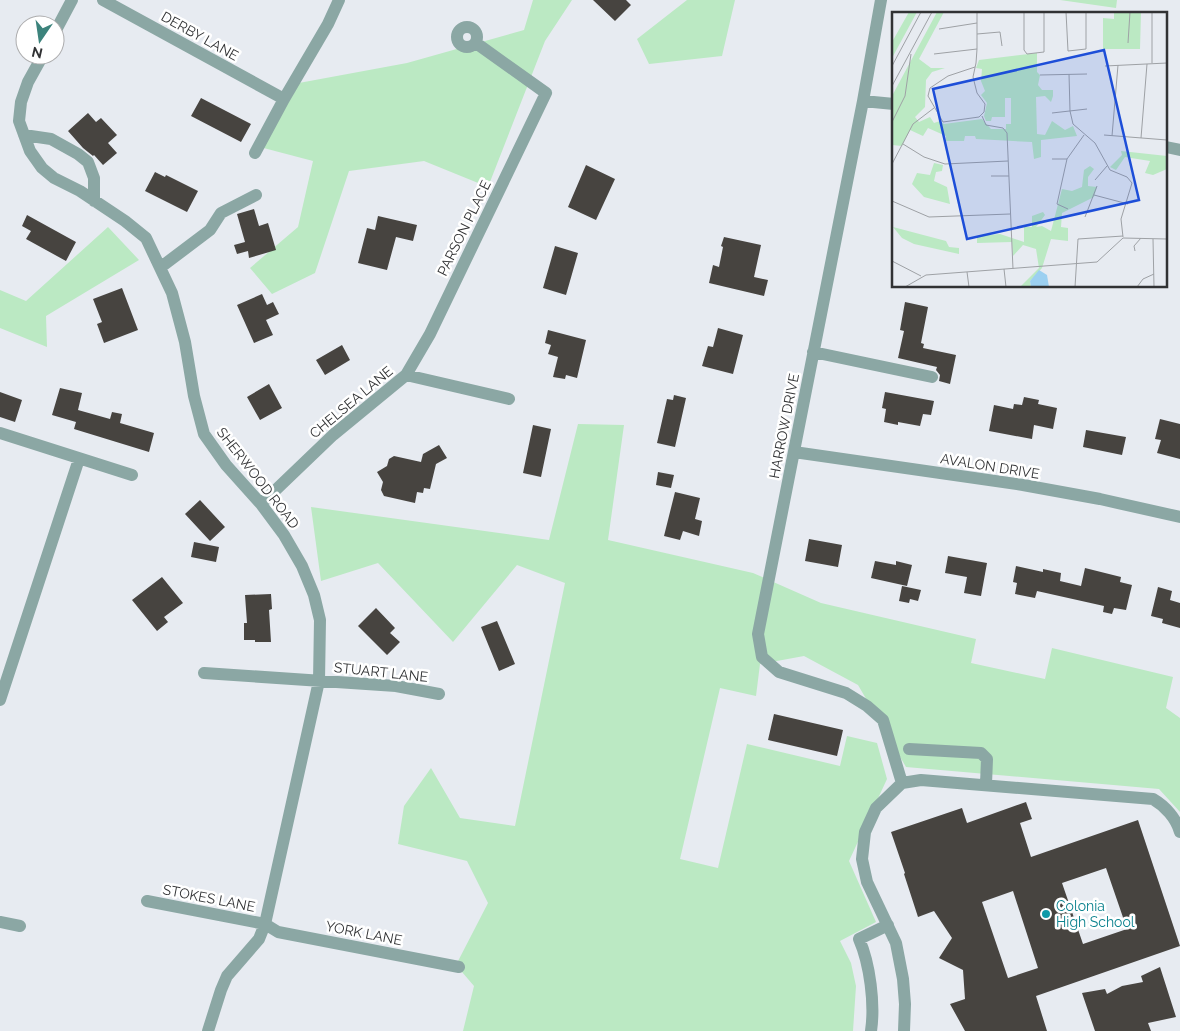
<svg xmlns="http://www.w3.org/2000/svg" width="1180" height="1031" font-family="Raleway,sans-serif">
  <rect width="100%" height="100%" fill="#e7ebf1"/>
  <path fill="#bbe9c3" d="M533,0H572L545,41L488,187L424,161L349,171L315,273L272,294L250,268L298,227L313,161L256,146L288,85L407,63L524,30Z
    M687,0H735L722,56L649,64L637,39Z
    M1060,0H1117L1116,8Z
    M108,227L139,260L46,316L47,347L0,328V290L26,301Z
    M578,424L624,425L608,540L753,573L821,603L976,639L971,663L1045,679L1052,648L1173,677L1166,708L1180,718V812L1159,789L906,767L858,685L804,656L760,664L756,696L720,688L680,859L718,868L747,744L840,766L847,736L877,743L887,779L849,861L876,922L840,941L851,963L856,986L853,1031H463L474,986L456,965L488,903L467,861L398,844L404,806L431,768L460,818L515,826L565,583L517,565L453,642L378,563L321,581L311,507L549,540Z"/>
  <path fill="#474440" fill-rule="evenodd" d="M593,0H626L631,5L615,21Z
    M201,98L251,124L241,142L191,116Z
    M88,113L96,122L101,118L117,135L108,143L117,153L103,165L94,155L93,156L83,148L68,131Z
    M586,165L615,179L596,220L568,207Z
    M155,172L165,177L166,175L198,191L187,212L145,191Z
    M254,209L259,226L268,223L276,250L249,258L248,251L237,254L234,245L245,242L237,214Z
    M27,215L76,242L66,261L26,239L31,231L22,226Z
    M378,216L417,225L413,241L396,237L387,270L358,263L367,228L375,230Z
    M724,237L761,245L754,277L768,280L764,296L709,283L713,265L719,267L723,247L721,246Z
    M555,246L578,253L566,295L543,288Z
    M122,288L138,330L104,343L97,324L102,322L93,299Z
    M262,294L267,305L273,302L279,314L266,320L273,335L254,343L237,305Z
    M905,302L928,307L921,343L924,344L923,348L956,355L950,384L939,381L940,375L936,370L937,367L898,358L904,331L900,330Z
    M718,328L743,335L733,374L702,366L708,346L713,347Z
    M548,330L586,340L577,378L566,375L565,379L553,377L558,357L548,354L551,345L545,343Z
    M342,345L350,360L325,375L316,360Z
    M269,384L282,408L260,420L247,397Z
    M60,388L82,393L78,410L110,419L112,412L122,414L120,423L154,433L149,452L74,429L76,422L52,415Z
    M0,392L22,400L15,422L0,417Z
    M885,392L934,401L931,415L923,414L920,426L898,422V425L884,422L886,409L882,408Z
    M674,395L686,398L675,447L657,443L667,399L673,400Z
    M1024,397L1039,400L1038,404L1057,408L1053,429L1034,425L1032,439L989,431L994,405L1013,409L1014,404L1022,405Z
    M1160,419L1180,424V459L1157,453L1161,440L1155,439Z
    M533,425L551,429L541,477L523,473Z
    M1086,430L1126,437L1122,455L1083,447Z
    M439,445L447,458L436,464L430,489L424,488L423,493L417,492L415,503L384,496L381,490L383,482L377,472L387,466L389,459L394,456L421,462L423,454Z
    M658,472L674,475L671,488L656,485Z
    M675,492L700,498L695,519L702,521L699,536L683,531L680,540L664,536Z
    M200,500L225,527L210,541L185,514Z
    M809,539L842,545L838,567L805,561Z
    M194,542L219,547L216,562L191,557Z
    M948,556L987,563L981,596L964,593L967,577L945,573Z
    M875,561L896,565V561L912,565L907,586L871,578Z
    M1016,566L1043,572V569L1061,573L1060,581L1081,586L1085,568L1121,577L1120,582L1132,585L1126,610L1114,608L1112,614L1103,612L1104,606L1037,591L1035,598L1015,594L1017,583L1013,582Z
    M162,577L183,603L164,617L168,622L157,631L132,600Z
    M902,586L921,590L918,601L910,599L909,603L899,601Z
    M1158,587L1172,591L1170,600L1180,603V628L1162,623L1163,619L1151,616Z
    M271,594L272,609L269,610L271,642H255V640H244V623H247L245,595Z
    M376,608L395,628L390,633L400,642L387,655L358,626Z
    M497,621L515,664L499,671L481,627Z
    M774,714L843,730L837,756L768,740Z
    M1026,802L1032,819L1020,823L1031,857L1138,820L1180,946L1036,996L1047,1031H965L950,1004L965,999L963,970L939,958L952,938L934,911L918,917L904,874L905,873L891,832L962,808L967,823ZM1106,868L1127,929L1083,944L1062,883ZM1013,891L1038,968L1008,978L982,902Z
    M1160,967L1176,1017L1148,1023L1151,1031H1095L1082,993L1105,989L1107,994L1122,986L1143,982L1141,976Z"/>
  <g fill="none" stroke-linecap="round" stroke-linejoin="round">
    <path stroke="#8ba7a4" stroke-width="12" d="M103,0L284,99
      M881,0L863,101L758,634L762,657L779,672L846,693L867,706L883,720L902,783
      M457 37a10 10 0 1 1 20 0a10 10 0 1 1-20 0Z
      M55,32L72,0
      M43,55L28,82L21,102L19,121L30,151L42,168L54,178L80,191L125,221L146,238L172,293L185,342L194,396L204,434L226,465L261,504L284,535L302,566L314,595L320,620L319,681L265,924L259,939L227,976L221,990L208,1031
      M863,101L894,104
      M24,135L51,139L78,154L88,162L94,178V201
      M1166,147L1180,150
      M255,153L284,99L328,24L339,0
      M161,267L210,230L221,213L256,195
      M813,352L932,377
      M406,375L430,334L546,93L476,43
      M0,433L132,475
      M794,452L1023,485L1100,499L1180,517
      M261,504L333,435L406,375L509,399
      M204,673L396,686L439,694
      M0,700L79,459
      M909,749L981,753L987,759L986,784
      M147,901L265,924L278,932L459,967
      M0,922L20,926
      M871,1031C875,1004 870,964 859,939L888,925
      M904,1031L905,1004L903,979L896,943L867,882L862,859L865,832L876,808L902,783L921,780L1153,799C1165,806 1176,818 1180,832"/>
  </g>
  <circle fill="#0f9aa8" stroke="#fff" stroke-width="2" cx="1046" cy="914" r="5"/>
  <g text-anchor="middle" stroke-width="5" stroke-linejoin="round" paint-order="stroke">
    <g font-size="14" fill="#313234" stroke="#fff">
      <text transform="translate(200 36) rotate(29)" y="5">DERBY LANE</text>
      <text transform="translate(464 228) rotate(-64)" y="5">PARSON PLACE</text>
      <text transform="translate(351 402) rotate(-40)" y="5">CHELSEA LANE</text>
      <text transform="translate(784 426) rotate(-79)" y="5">HARROW DRIVE</text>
      <text transform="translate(990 466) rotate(9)" y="5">AVALON DRIVE</text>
      <text transform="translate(258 478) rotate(52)" y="5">SHERWOOD ROAD</text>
      <text transform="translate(381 672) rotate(6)" y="5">STUART LANE</text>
      <text transform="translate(209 898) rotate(11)" y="5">STOKES LANE</text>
      <text transform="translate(364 933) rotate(11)" y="5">YORK LANE</text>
    </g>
    <g font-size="14" fill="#0d838f" stroke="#fff" text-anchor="start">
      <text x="1056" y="911">Colonia<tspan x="1056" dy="16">High School</tspan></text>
    </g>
  </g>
  <g transform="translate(892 12)">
    <rect width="275" height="275" fill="#e7ebf1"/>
    <path d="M17,0H25L0,46V30ZM45,0H52L27,47L39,56H53L40,60L34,68L33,95L23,105L27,110L38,105L42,111L48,109L52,112L90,107L99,117H114V112H119V86H113V105H100L99,109H94L92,104L95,91L89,83L93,79L89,69L90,57L84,56L87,48L145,41V60L148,63L146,73L150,78H161V84L159,90L153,84L144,85L145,122L153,123L160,109L173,118L181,114L185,124L149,128V145L142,147L140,130L84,127L83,124H73L72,129H54V124L36,116L31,124L18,118L10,134L0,133V84ZM222,0H249L248,37H211V6L222,7ZM229,139L275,144V157L261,163L253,161L258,149L233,145L224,158L218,155L230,143ZM42,151L51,153L50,159L44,160L42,169L55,175L58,192L32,185L20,172L25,161L38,163ZM198,154L202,157L196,165V174L205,175L202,185L170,201L169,215L176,216V229L159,227L150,256L138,269L139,275H128L147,256L144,237L131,233L121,244L120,230L85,231V224L108,222L132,230V215H140V204L151,200L153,203L144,215L150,214L159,219L170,177L180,179L190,175L192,158ZM1,215L54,229L57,235L67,236V242L22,232L10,226Z" fill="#bbe9c3"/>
    <path d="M147,258L155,263L157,275H139L138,269Z" fill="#9cd0f1"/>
    <path fill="none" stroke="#9ea1a5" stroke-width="1" d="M132,0V38L135,42L152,40V0M174,0L176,39L194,37V0M260,0V51M47,17L85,11M85,22L108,20L110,34M236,31L238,0M42,42L85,37M0,54L29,0M213,54L275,51M83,55L56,64L38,76L36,84L51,110L87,105L92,100L93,92L85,81L81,65L84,51L85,37V0M177,62L178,99L181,112L203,131L218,158L235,165L240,171L229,207L231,225M148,63L195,62M0,74L40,0M160,101L195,97M90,104L94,113L111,116L115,121L121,257M0,110L13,84L19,42M212,123L275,128M220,124L226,53M249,126L255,52M11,132L32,145L53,152L116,149M160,147H175L192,123M175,147L165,192L176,197M0,152L21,112L42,96M99,164H117M203,168L215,154M202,183L236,192M0,189L37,205L118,202M193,205L205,174M261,227L262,275M243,239L242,234L249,226M0,249L29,264M112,257L114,275M75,260L77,275M13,275L34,263L205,250L231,226L275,227M183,275L186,227L231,224M245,275L251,267L262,262"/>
    <path fill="#1d4ed8" fill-opacity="0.15" stroke="#1d4ed8" stroke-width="2.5" d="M212,38L247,188L75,227L41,77Z"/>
    <rect width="275" height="275" fill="none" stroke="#313234" stroke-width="2.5"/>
  </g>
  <g transform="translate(40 40) rotate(193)"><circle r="24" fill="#ffffff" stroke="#adadae"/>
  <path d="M0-4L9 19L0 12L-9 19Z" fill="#3c837c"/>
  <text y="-8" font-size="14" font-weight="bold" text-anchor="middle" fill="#313234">N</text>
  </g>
</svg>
